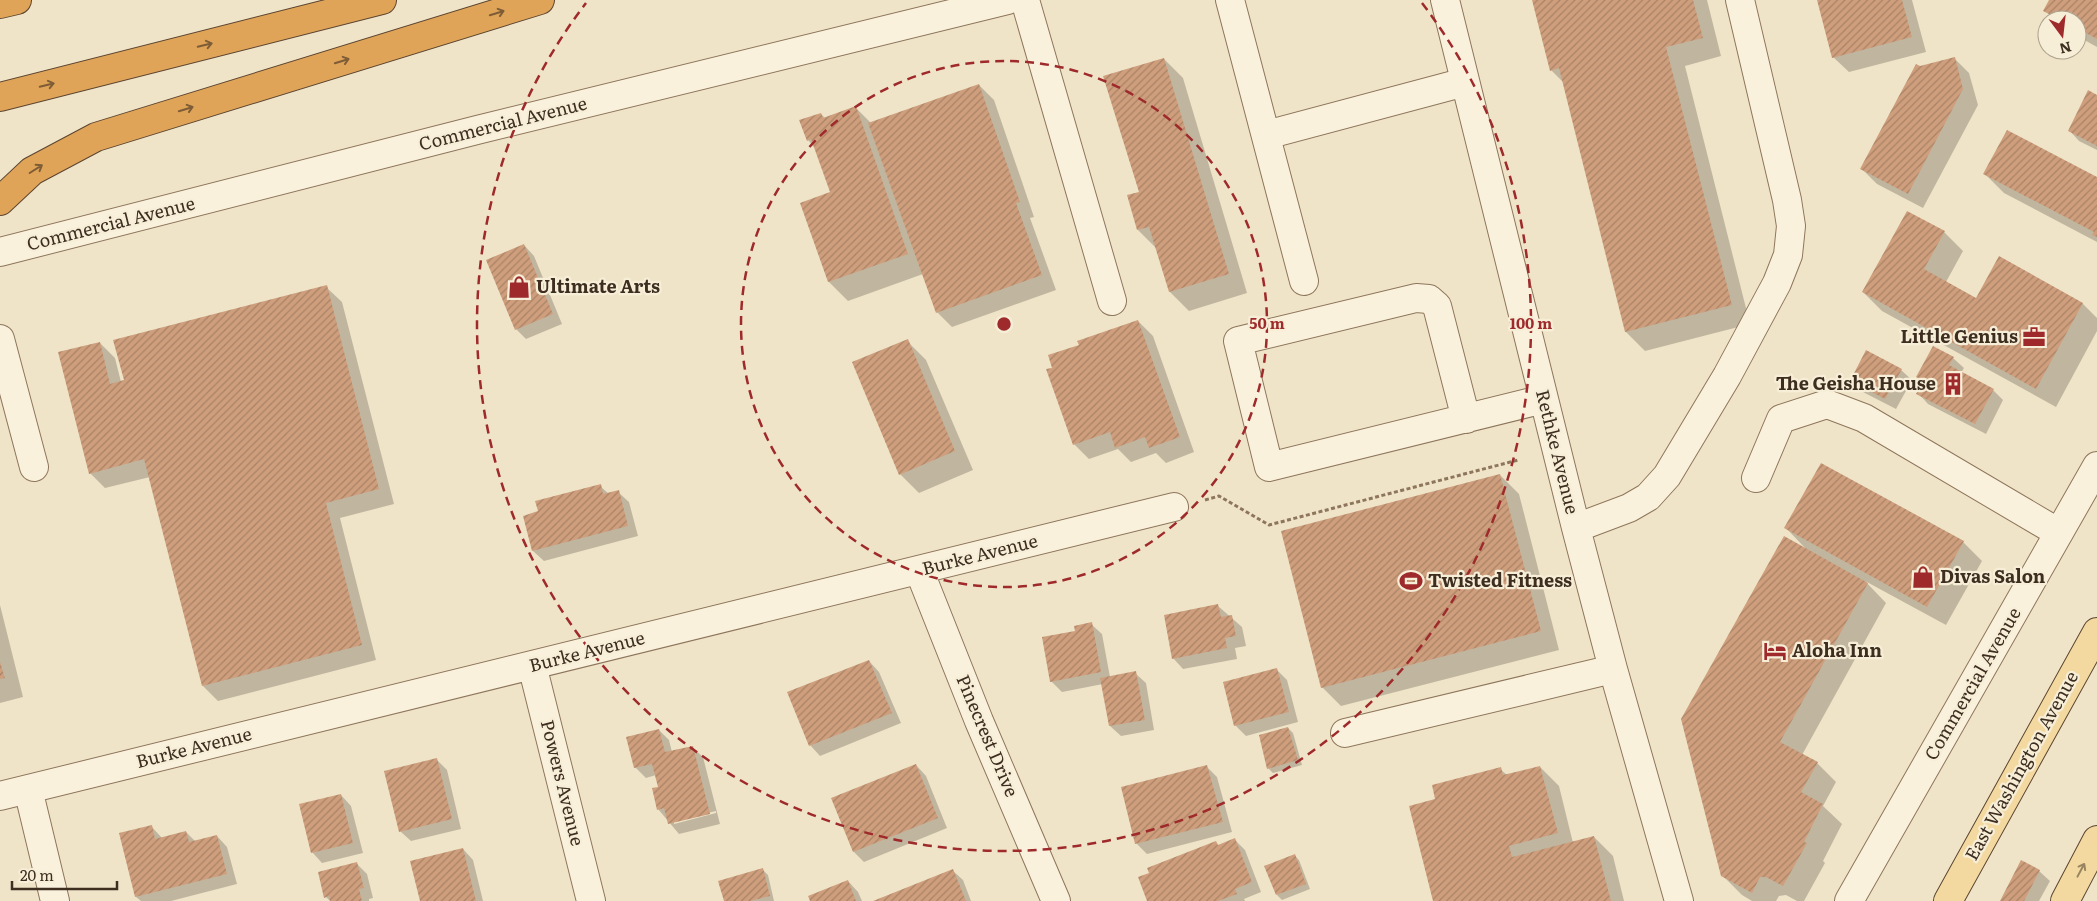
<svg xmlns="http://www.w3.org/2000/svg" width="2097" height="901" font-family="Literata,serif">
  <defs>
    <pattern id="building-hatch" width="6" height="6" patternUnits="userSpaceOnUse" patternTransform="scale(1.25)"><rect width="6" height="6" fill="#cf9f7d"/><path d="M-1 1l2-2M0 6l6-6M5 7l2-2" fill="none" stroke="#a98266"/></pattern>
  </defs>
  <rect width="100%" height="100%" fill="#f0e4c8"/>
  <path fill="#0003" fill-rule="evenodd" d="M1533,0H1707L1721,56L1685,66L1750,324L1645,351L1626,332L1563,82L1551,70Z
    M1818,0H1912L1926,52L1849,72L1833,57Z
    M2050,0H2097V47L2077,36V20H2055L2045,10Z
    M1954,58L1969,73L1978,105L1923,208L1877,184L1862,169L1920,67Z
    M1164,59L1183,78L1247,293L1189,311L1170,292L1156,248L1138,230L1140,193Z
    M979,85L994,100L1034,217L1030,218L1056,290L952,327L937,312L923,274L848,301L829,282L832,192L816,149L808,140L821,114L825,118L856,108L871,123Z
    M2097,96V150L2079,141L2069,130Z
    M1985,174L2097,179V242L2004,193Z
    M1944,232L1963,251L1946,282L1977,299L2000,258L2083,304L2097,318V331L2056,407L1882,311L1863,292Z
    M524,245L534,256L562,324L526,339L516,329Z
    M326,287L342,302L394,504L340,518L376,660L218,701L203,686L150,477L105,488L90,473L100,343L115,358L121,382Z
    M1138,321L1153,336L1194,452L1166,463L1156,453L1131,462L1118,449L1089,459L1074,444L1054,368L1080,346Z
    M907,341L926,360L973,470L919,493L900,474Z
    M1953,358L1964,368L1961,373L1993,390L2003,400L1986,434L1928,404L1918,393L1923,382L1918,376Z
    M1901,370L1912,380L1896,409L1861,391L1851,380Z
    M1500,475L1519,494L1559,650L1341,706L1322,687Z
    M600,486L609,494L618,492L629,502L638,536L544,561L533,551L539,512Z
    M1786,528L1963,542L1982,561L1946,625L1865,581L1886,603L1802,755L1817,763L1836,782L1823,806L1842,824L1823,861L1825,863L1804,901H1797L1786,895L1779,896L1776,901H1752L1742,895L1723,876L1806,549Z
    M0,605L23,697L0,703Z
    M1218,606L1242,627L1246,646L1235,648L1237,659L1183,669L1173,658Z
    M1091,624L1102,634L1110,677L1135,673L1146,683L1154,730L1121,736L1110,726L1103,684L1062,692L1051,681L1077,632Z
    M869,661L879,672L901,723L820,756L810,745Z
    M1277,670L1287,680L1298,722L1246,736L1235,725Z
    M1288,728L1293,733L1302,765L1273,773L1268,768Z
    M659,730L669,740L672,752L692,747L703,757L720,824L679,834L658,809L659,788L656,775L646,778L635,767ZM716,811V813L674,824V821Z
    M437,760L447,770L461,829L411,841L400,831Z
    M916,765L926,776L947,828L864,862L854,852L833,799Z
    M1207,767L1217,777L1232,832L1147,854L1137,844L1122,788Z
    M1540,767L1559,786L1573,843L1594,837L1613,856L1624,901H1434L1436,800L1500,769L1507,775Z
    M341,795L351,806L363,853L322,863L312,852Z
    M151,826L162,838L186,832L196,842L217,836L227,847L237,884L171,901H141L136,897L120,834Z
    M1235,840L1245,850L1261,892L1244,899L1245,901H1148L1219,846Z
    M463,849L473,860L483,901H421Z
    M1294,855L1299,860L1310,889L1282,900L1277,895Z
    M357,864L367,874L373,898L369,899V901H330L326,897Z
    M763,870L768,875L774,901H725Z
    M952,870L963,880L971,901H876Z
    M2039,871L2050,881L2039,901H2001Z
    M848,881L858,892L862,901H812Z"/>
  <path fill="url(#building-hatch)" d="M1532,0H1693L1703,38L1666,47L1732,305L1625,332L1559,68L1550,71Z
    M1817,0H1902L1912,37L1832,58Z
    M2049,0H2097V39L2077,28V20H2061L2043,11Z
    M1955,57L1963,89L1908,194L1860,169L1916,64L1920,66Z
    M1164,58L1229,274L1169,292L1149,227L1137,230L1127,195L1139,192L1103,76Z
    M979,84L1020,202L1016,203L1042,275L936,313L868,123Z
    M2088,90L2097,95V146L2068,131Z
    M856,106L908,254L828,282L800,203L830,192L811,139L807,141L799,120L821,113L823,118Z
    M2007,130L2097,177V237L2092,235L2094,232L1983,174Z
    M1907,211L1945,231L1924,269L1976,298L1999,256L2083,303L2036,389L1862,292Z
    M524,244L553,314L515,330L486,260Z
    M327,285L379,489L326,503L362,645L202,686L144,459L89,474L58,352L100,342L110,384L124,380L113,340Z
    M1138,320L1180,437L1149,448L1145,437L1115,448L1110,432L1073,445L1046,369L1052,368L1048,355L1079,345L1077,341Z
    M908,339L955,451L899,475L852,362Z
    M1933,346L1954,357L1949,365L1994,389L1975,424L1916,394L1923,380L1916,377Z
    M1866,350L1902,369L1885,399L1850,381Z
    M1821,463L1964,541L1927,607L1784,528Z
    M1500,474L1541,631L1321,688L1281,531Z
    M601,484L603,494L619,490L628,526L532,551L523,516L538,511L535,501Z
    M1784,536L1868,583L1780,742L1818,762L1801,792L1823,804L1804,842L1807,843L1783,886L1766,877H1760L1752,893L1721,876L1681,719Z
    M1218,604L1221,617L1232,615L1236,636L1225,638L1227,648L1172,659L1164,615Z
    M1092,622L1101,672L1050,682L1042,637L1075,631L1074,626Z
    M869,660L892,713L809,746L787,692Z
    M0,662L5,678L0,679Z
    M1277,668L1289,712L1234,726L1223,682Z
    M1136,671L1145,720L1109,726L1100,678Z
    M1288,727L1298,760L1267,769L1259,735Z
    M659,729L665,752L693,746L710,814L668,824L664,808L657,810L652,788L658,787L652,764L634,768L626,737Z
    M437,758L452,819L399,832L384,771Z
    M916,764L938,818L853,852L831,798Z
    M1207,765L1223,822L1135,844L1121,787Z
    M1540,766L1558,833L1509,846L1512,857L1594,836L1611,901H1433L1409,806L1435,799L1432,785L1501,767L1503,775Z
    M341,794L353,843L311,853L299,804Z
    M152,825L155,839L186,831L189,842L217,835L227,874L135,897L119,833Z
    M1235,838L1252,882L1235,889L1237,894L1218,901H1147L1138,877L1149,873L1147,868L1216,841L1218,845Z
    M463,848L476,901H420L410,861Z
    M1295,854L1306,884L1276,895L1264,866Z
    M2021,860L2040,870L2024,901H2000Z
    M357,862L364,888L359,889L362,901H330L329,896L324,898L318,872Z
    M763,868L770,896L750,901H724L718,881Z
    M953,869L966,901H873Z
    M848,880L856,901H810L808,896Z"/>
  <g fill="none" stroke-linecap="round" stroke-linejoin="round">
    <defs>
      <path id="minor" d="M1025,0L1112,301
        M1230,0L1304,281
        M1445,0L1576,528L1613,669L1679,901
        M1266,135L1465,82
        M0,252L477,130L1008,0
        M0,339L34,467
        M1466,419L1437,306L1429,299L1416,298L1238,341L1269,467L1544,399
        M1756,478L1781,419L1827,404L1864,418L2059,533
        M1576,528L1629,508L1648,497L1667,476L1727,376L1777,283L1788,255L1791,226L1787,200L1740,0
        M919,570L979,721L1056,901
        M532,665L591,901
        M1345,733L1613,669
        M28,789L55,901
        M0,796L1174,507
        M1849,901L2097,466"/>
      <path id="major" d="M1948,901L2097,632
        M2065,901L2097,840"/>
      <path id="highway" d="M0,4L17,0
        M0,97L382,0
        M0,201L32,171L96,137L540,0"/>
    </defs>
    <use href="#minor" stroke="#8d765c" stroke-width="30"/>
    <use href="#major" stroke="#5b4430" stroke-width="30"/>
    <use href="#highway" stroke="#5b4430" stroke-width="30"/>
    <path stroke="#8d765c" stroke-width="3" stroke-dasharray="4 2.5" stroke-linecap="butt" d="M1205,500L1219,496L1269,525L1518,460"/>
    <use href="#minor" stroke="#faf1dc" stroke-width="28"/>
    <use href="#major" stroke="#f3d9a0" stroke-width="28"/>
    <use href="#highway" stroke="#e0a458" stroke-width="28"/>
  </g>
  <defs><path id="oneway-shaft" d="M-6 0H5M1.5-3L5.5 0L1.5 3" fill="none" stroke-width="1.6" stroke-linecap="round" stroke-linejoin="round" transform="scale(1.25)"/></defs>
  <g stroke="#7e5d36">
    <use href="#oneway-shaft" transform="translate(497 13) rotate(-17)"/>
    <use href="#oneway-shaft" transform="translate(205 45) rotate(-14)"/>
    <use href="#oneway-shaft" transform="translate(342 61) rotate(-17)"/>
    <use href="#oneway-shaft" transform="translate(47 85) rotate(-14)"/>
    <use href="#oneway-shaft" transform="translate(186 109) rotate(-17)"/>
    <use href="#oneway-shaft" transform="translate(36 169) rotate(-32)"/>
  </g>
  <use stroke="#988460" href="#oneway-shaft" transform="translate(2081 870) rotate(-62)"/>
  <g fill="none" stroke="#9e2a2b" stroke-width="2.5" stroke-dasharray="9 6">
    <circle cx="1004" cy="324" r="263"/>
    <path d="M1422 3A527 527 0 1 1 586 3"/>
  </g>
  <defs>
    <symbol id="shop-bare" viewBox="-9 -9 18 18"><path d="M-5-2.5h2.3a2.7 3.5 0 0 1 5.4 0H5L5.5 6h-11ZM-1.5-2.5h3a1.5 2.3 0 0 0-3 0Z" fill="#9e2a2b" stroke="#f7eed8" stroke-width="2.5" paint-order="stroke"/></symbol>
    <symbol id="office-bare" viewBox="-9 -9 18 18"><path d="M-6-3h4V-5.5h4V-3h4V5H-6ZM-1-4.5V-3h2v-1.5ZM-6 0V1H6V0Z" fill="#9e2a2b" stroke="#f7eed8" stroke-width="2.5" paint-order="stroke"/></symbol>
    <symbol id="building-bare" viewBox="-9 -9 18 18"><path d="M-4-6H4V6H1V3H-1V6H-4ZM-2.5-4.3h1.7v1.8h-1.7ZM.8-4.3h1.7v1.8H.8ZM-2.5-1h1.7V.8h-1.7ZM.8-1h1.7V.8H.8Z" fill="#9e2a2b" stroke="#f7eed8" stroke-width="2.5" paint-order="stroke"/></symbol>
    <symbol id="stadium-bare" viewBox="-9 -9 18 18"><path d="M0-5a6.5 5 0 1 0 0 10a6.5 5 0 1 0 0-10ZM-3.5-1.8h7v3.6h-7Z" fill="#9e2a2b" stroke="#f7eed8" stroke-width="2.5" paint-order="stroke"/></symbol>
    <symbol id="hotel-bare" viewBox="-9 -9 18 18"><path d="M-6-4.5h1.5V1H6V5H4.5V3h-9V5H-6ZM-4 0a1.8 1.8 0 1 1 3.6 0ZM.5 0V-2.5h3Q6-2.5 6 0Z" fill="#9e2a2b" stroke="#f7eed8" stroke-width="2.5" paint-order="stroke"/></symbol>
  </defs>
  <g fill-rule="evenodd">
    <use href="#shop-bare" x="503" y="271" width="32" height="32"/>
    <use href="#office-bare" x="2018" y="321" width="32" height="32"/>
    <use href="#building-bare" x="1937" y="368" width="32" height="32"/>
    <use href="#shop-bare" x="1907" y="561" width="32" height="32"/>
    <use href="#stadium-bare" x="1395" y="565" width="32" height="32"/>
    <use href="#hotel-bare" x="1759" y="635" width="32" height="32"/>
  </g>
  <g text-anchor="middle" stroke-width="4.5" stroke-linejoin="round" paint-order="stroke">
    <g font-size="18" fill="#3d2e20" stroke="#f7eed8">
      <text transform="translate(503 124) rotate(-14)" y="6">Commercial Avenue</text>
      <text transform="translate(111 224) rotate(-14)" y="6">Commercial Avenue</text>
      <text transform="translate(1557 452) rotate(76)" y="6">Rethke Avenue</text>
      <text transform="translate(980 555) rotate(-14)" y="6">Burke Avenue</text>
      <text transform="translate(587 652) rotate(-14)" y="6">Burke Avenue</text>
      <text transform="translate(1973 684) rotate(-60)" y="6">Commercial Avenue</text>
      <text transform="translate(987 736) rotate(67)" y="6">Pinecrest Drive</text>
      <text transform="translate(194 748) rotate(-14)" y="6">Burke Avenue</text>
      <text transform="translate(2022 766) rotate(-61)" y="6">East Washington Avenue</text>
      <text transform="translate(562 783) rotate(76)" y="6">Powers Avenue</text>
    </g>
    <g font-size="18" font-weight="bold" fill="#3d2e20" stroke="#f7eed8" text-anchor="start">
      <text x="536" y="293">Ultimate Arts</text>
      <text x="2018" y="343" text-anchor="end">Little Genius</text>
      <text x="1936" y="390" text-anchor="end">The Geisha House</text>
      <text x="1940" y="583">Divas Salon</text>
      <text x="1428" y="587">Twisted Fitness</text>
      <text x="1792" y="657">Aloha Inn</text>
    </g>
  </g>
  <circle cx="1004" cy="324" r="8" fill="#9e2a2b" stroke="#f7eed8" stroke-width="2.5"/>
  <g font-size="15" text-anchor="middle" font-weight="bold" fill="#9e2a2b" stroke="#f7eed8" stroke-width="4.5" stroke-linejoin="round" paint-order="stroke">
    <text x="1267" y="329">50 m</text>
    <text x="1531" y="329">100 m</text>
  </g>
  <g transform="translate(2062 35) rotate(165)"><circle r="24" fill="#f7eed8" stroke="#ada18e"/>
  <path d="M0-4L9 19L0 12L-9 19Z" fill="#9e2a2b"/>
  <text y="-8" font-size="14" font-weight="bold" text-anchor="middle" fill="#3d2e20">N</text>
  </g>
  <path d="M12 881v8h105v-8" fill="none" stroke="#3d2e20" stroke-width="2.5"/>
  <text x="20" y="881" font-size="15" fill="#3d2e20" stroke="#f7eed8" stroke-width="4" paint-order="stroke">20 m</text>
</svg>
